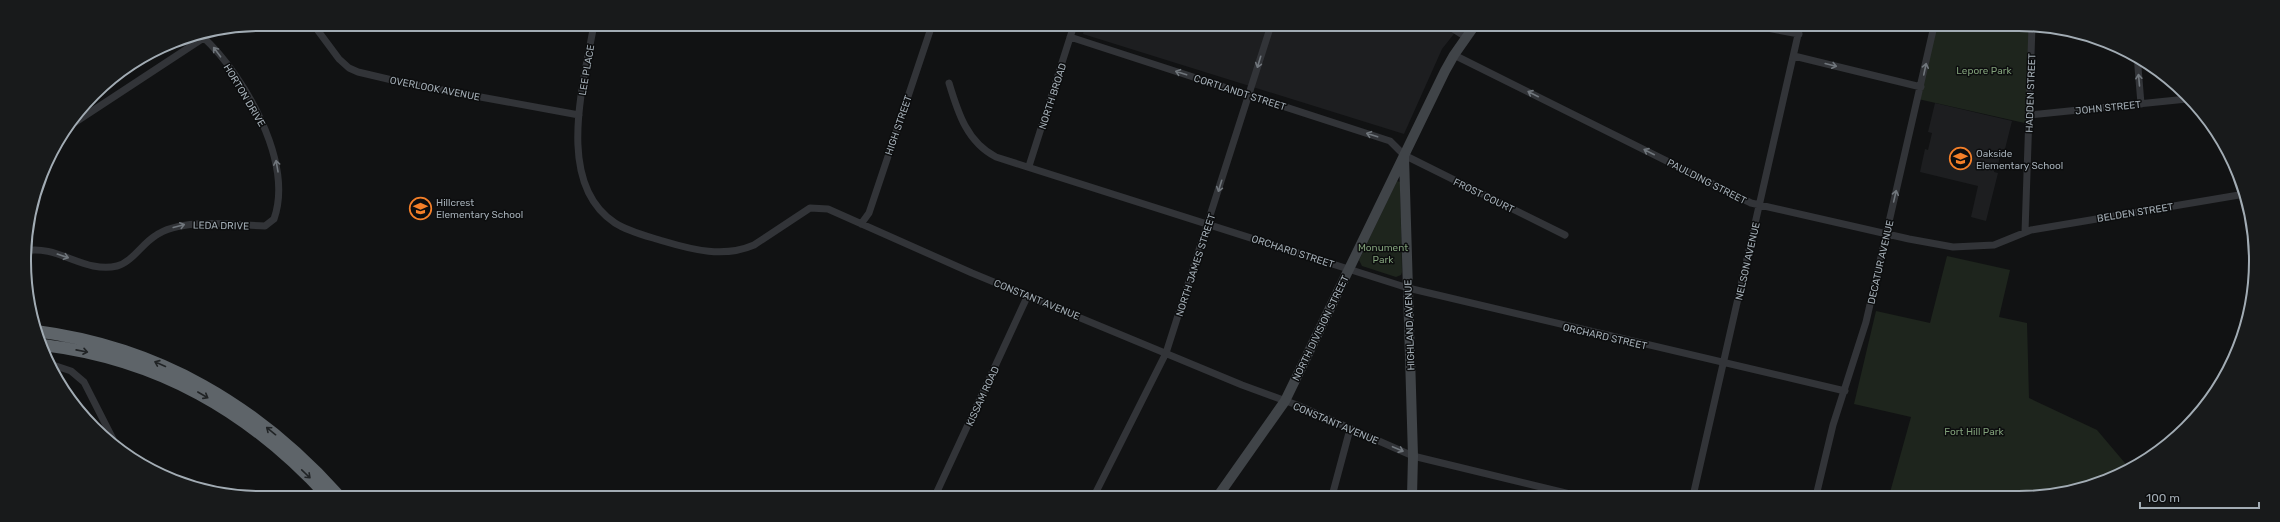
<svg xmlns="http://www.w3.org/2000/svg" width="2280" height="522" font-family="Rubik,sans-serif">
  <rect width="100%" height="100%" fill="#111213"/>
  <path fill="#1d1e20" d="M1085,25H1461L1442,49L1404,134L1083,34Z
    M1935,103L2012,121L2005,149H2002L1997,168H1995L1994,172L1998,173L1986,221L1971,217L1978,186L1920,172L1925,149L1928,150L1932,133L1928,132Z"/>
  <path fill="#1e251d" d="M1934,26H2032L2029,124L1918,99Z
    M1397,181L1400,182L1402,272L1401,275L1396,277L1362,266L1359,260Z
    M1947,256L2010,270L1999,317L2027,323L2029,398L2097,430L2130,469L2124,474L2050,496H1889L1911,417L1854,404L1876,311L1930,323Z"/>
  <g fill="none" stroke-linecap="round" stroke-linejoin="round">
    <path stroke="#323438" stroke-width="7" d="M313,24L339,59L349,68L358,72L409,84L579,115
      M594,24C584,82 554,183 615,223C629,232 647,236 663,241C693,250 724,258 754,245L810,208L828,209L972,273L1242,385L1297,405L1413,456L1578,496
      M1447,25L1466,37
      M1756,26L1799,34
      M1070,37L1390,141L1404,155L1565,235
      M1454,55L1751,203L1909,239L1953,247L1994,245L2031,230L2245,194
      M2137,55L2141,104
      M1794,56L1921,87
      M949,83C958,113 967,142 996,157L1408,288L1845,391
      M2029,115L2187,99
      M74,123L208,35
      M1029,166L1074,25
      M861,224L869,213L932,25
      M2025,232L2032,26
      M25,251C57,244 85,274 117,266C132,262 142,244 155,236C181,217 233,225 265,226L274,219C294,162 244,75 203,37H195
      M53,365L71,371L84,382L114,441
      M935,496L1028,295
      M1094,496L1166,353L1271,25
      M1332,496L1350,429
      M1693,496L1800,26
      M1816,496L1833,425L1866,322L1934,26"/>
    <path stroke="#404448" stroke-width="10" d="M1404,157L1413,456L1412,496
      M1218,496L1285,401L1445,71L1454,55L1475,25"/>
    <path stroke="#5e6469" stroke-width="12" d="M36,331C159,347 257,405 339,496
      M43,345C158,359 249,411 327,496"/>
  </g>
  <defs><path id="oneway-shaft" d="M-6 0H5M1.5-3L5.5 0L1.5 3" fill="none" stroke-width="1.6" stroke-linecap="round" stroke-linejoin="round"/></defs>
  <g stroke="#70767c">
    <use href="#oneway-shaft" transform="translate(217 52) rotate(-127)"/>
    <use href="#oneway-shaft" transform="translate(1259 62) rotate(107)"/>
    <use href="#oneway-shaft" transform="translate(1831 65) rotate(14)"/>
    <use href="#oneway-shaft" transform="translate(1925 69) rotate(-78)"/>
    <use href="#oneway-shaft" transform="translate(1181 73) rotate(-162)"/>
    <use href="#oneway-shaft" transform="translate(2139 80) rotate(-95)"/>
    <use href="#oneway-shaft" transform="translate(1533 94) rotate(-153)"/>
    <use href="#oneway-shaft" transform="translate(1372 135) rotate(-162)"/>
    <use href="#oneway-shaft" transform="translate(1649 152) rotate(-153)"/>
    <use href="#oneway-shaft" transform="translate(277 166) rotate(-100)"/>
    <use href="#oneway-shaft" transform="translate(1220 186) rotate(107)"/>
    <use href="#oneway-shaft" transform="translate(1895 196) rotate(-77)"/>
    <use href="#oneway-shaft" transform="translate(179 226) rotate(-15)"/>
    <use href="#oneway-shaft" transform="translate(63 256) rotate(19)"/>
    <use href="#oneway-shaft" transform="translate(1398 449) rotate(23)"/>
  </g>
  <g stroke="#202325">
    <use href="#oneway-shaft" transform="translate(82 351) rotate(11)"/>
    <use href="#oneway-shaft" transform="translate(160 364) rotate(-156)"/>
    <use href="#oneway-shaft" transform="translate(203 395) rotate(30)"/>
    <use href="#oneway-shaft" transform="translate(271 431) rotate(-141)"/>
    <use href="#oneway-shaft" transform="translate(306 474) rotate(44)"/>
  </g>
  <defs>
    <symbol id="school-ring" viewBox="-11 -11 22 22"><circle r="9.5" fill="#0c0d0e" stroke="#f37f29" stroke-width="1.5"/><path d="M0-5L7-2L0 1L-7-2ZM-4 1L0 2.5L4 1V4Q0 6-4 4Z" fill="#f37f29"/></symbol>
  </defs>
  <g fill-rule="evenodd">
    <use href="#school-ring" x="1948" y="146" width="25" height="25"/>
    <use href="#school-ring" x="408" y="196" width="25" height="25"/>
  </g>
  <g text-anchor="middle" stroke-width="3" stroke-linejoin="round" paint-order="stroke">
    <g font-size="10" fill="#a2acb4" stroke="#0c0d0e">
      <text transform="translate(586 70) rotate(-80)" y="4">LEE PLACE</text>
      <text transform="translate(435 88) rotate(11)" y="4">OVERLOOK AVENUE</text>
      <text transform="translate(1240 92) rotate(18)" y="4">CORTLANDT STREET</text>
      <text transform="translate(2030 93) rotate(-88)" y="4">HADDEN STREET</text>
      <text transform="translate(245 95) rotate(59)" y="4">HORTON DRIVE</text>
      <text transform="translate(1052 96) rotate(-72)" y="4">NORTH BROAD</text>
      <text transform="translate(2108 107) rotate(-6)" y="4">JOHN STREET</text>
      <text transform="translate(898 125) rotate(-71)" y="4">HIGH STREET</text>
      <text transform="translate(1707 181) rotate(27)" y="4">PAULDING STREET</text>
      <text transform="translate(1484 195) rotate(26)" y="4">FROST COURT</text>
      <text transform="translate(2135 212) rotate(-9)" y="4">BELDEN STREET</text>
      <text transform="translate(221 225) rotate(1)" y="4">LEDA DRIVE</text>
      <text transform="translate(1293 251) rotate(18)" y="4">ORCHARD STREET</text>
      <text transform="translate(1747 261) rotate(-77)" y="4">NELSON AVENUE</text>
      <text transform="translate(1880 262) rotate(-77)" y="4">DECATUR AVENUE</text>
      <text transform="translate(1195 265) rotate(-72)" y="4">NORTH JAMES STREET</text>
      <text transform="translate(1037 299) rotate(22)" y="4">CONSTANT AVENUE</text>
      <text transform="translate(1409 325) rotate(-92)" y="4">HIGHLAND AVENUE</text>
      <text transform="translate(1320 328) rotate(-64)" y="4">NORTH DIVISION STREET</text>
      <text transform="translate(1605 336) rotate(13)" y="4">ORCHARD STREET</text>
      <text transform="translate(982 396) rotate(-65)" y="4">KISSAM ROAD</text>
      <text transform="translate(1336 423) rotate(23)" y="4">CONSTANT AVENUE</text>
    </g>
    <g font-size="10" fill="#809f79" stroke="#0c0d0e">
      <text x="1984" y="74">Lepore Park</text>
      <text x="1383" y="251">Monument<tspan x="1383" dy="12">Park</tspan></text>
      <text x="1974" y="435">Fort Hill Park</text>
    </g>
    <g font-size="10" fill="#a2acb4" stroke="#0c0d0e" text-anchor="start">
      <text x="1976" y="157">Oakside<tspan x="1976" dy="12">Elementary School</tspan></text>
      <text x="436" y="206">Hillcrest<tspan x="436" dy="12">Elementary School</tspan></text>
    </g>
  </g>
  <path d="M0 0H2280V522H0ZM261 31H2019A230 230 0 0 1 2249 261V261A230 230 0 0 1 2019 491H261A230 230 0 0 1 31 261V261A230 230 0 0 1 261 31Z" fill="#181a1b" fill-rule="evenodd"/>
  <path fill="none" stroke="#a2acb4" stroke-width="2" d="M261 31H2019A230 230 0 0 1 2249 261V261A230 230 0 0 1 2019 491H261A230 230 0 0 1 31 261V261A230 230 0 0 1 261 31Z"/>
  <path d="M2140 502v6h119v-6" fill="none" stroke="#a2acb4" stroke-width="2"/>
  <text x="2146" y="502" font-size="12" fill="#a2acb4" stroke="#0c0d0e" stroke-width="3" paint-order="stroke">100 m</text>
</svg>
